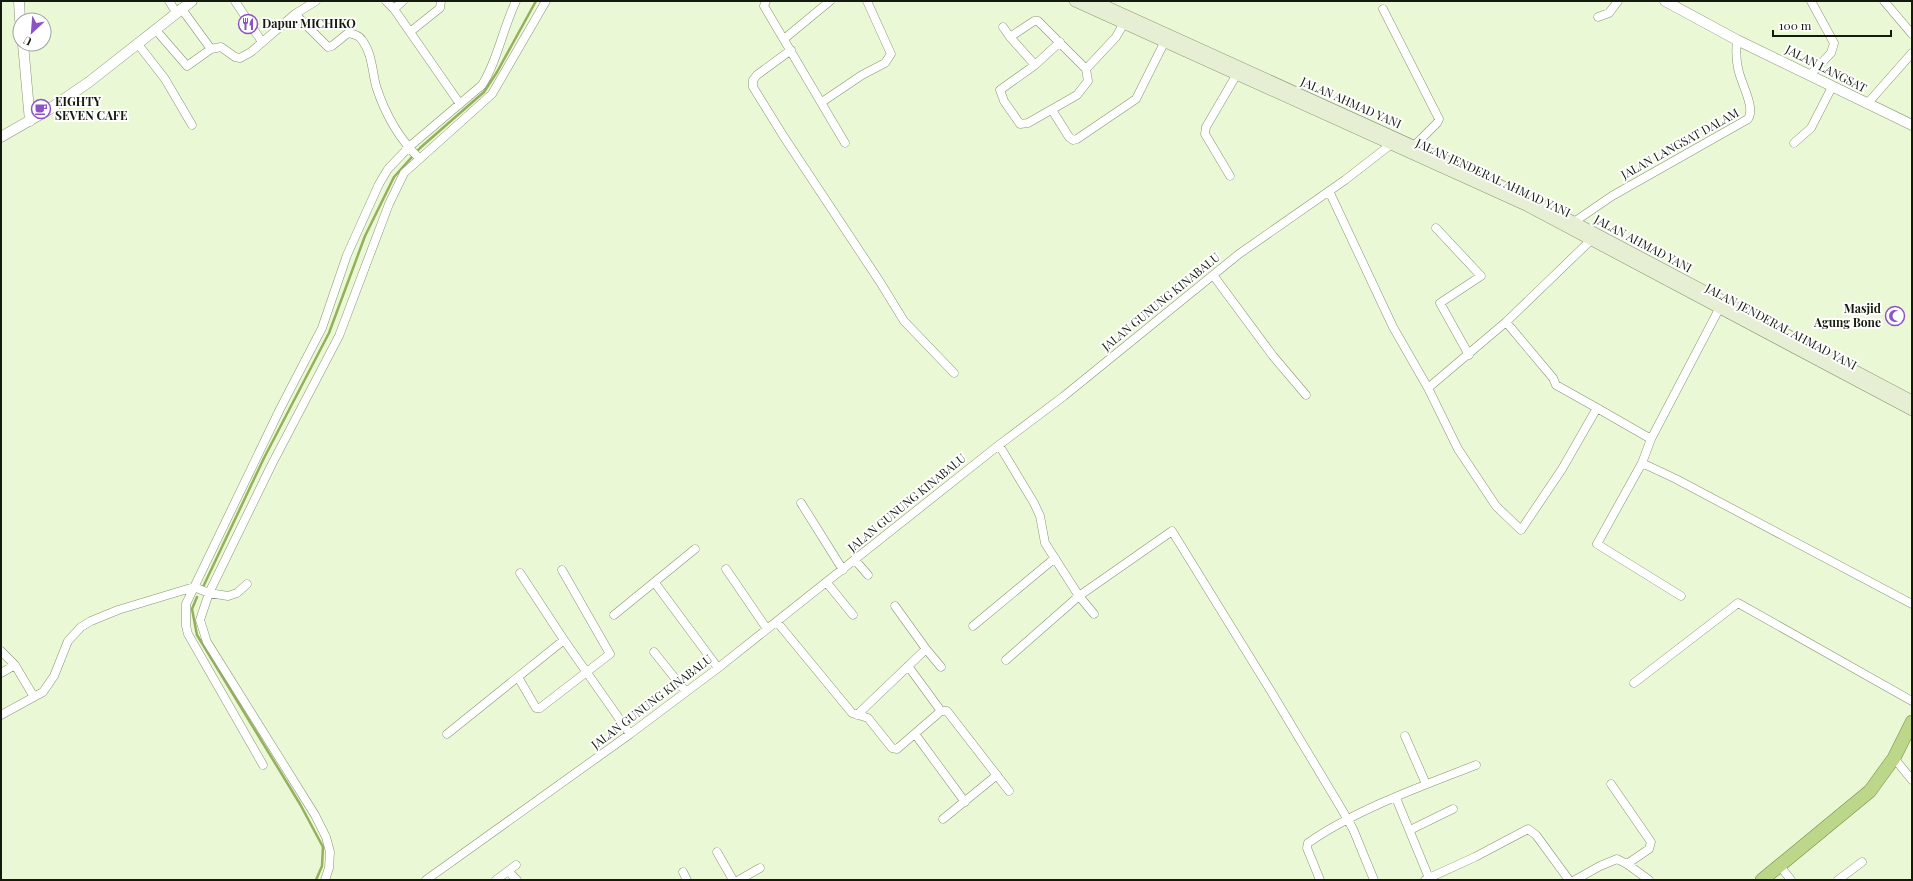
<svg xmlns="http://www.w3.org/2000/svg" width="1913" height="881" font-family="'Playfair Display',serif">
  <rect width="100%" height="100%" fill="#eaf8d6"/>
  <g fill="none" stroke-linecap="round" stroke-linejoin="round">
    <path stroke="#94b05a" stroke-width="2.5" d="M203,587L264,458L329,333L365,236L394,177L420,148L484,92L497,72L536,1
      M197,597L192,609L197,635L300,804L323,847L322,866L316,880"/>
    <defs>
      <path id="minor" d="M169,1L176,12
        M235,1L262,42
        M386,1L394,9L403,1
        M766,1L764,6L845,143
        M1884,1L1912,34
        M181,8L211,49L221,47L235,57L240,58L251,52L295,14L328,47L332,46L348,33C353,34 359,35 362,40C372,53 372,70 376,86C385,114 399,139 420,159
        M394,9L460,104
        M1383,9L1439,119L1437,123L1414,146
        M295,14L316,1
        M1598,17L1609,13L1618,1
        M1003,27L1010,37L1035,65
        M155,29L187,66L211,49
        M410,32L440,8L441,1
        M1010,37L1034,21H1038L1086,69
        M784,39L830,1
        M1060,42L1035,65L1000,90L1004,101L1020,124L1028,123L1077,95L1088,81L1086,69L1116,37L1124,23
        M137,43L165,79L192,125
        M791,50L757,75L753,80V87L784,137L880,282L904,321L954,373
        M1810,75L1831,53L1834,43L1811,1
        M822,102L862,75L885,63L891,54L867,1
        M1867,104L1912,53
        M1052,110L1069,137L1073,140L1077,139L1136,99L1165,41
        M1794,143L1811,128L1832,87
        M1230,176L1205,134L1206,127L1237,74
        M1329,191L1393,327L1428,388L1458,449L1496,506L1521,530L1562,469L1597,408L1651,439
        M1574,222L1612,196L1748,119C1756,107 1740,82 1738,68C1736,59 1736,49 1737,40
        M1436,228L1481,276L1440,303L1469,355
        M1213,275L1273,356L1306,395
        M1719,309L1651,439L1642,463L1676,479L1912,604
        M1506,322L1553,378L1556,385L1597,408
        M1428,388L1506,322L1591,240
        M999,445L1034,503L1040,516L1045,543L1079,596L1094,614
        M1642,463L1597,544L1681,596
        M801,503L843,570
        M855,560L868,575
        M726,569L767,629
        M520,573L564,640L630,734
        M655,583L718,668
        M827,583L853,615
        M895,606L926,649
        M614,615L695,549
        M777,622L852,713L868,718L892,748L897,749L941,711H947L1009,791
        M973,626L1055,558
        M1,651L15,665L34,697
        M654,652L686,692
        M1006,660L1079,596L1172,531L1272,693L1341,808L1353,829L1374,880
        M908,666L941,711
        M1,673L15,665
        M518,677L536,708H540L610,654L562,570
        M1634,683L1738,603L1912,701
        M1,715L43,692L54,676L68,641L81,627L91,621L118,610L194,587L209,593L228,596L237,593L247,584
        M857,715L926,649L941,667
        M447,734L564,640
        M915,734L965,802
        M1405,736L1426,784
        M1894,758L1912,780
        M263,765L188,634L186,626V604L280,409L322,328L347,255L379,184L388,169L409,147L482,85C497,62 503,28 516,1
        M1611,784L1651,842L1649,849L1627,864
        M1396,798L1429,878L1425,880
        M943,819L997,775
        M1410,830L1453,809
        M717,852L733,880
        M1780,866L1791,880
        M508,871L517,880
        M683,872L687,880
        M1429,878L1475,857L1528,829L1536,835L1569,880
        M325,880L329,868L330,852L326,837L315,815L207,642L200,620L209,593L272,464L339,336L389,204L404,173L492,94L546,1
        M426,880L630,734L718,668L999,445L1064,396L1239,254L1345,180L1394,142
        M496,880L516,865
        M739,880L760,868
        M1320,880L1307,848L1308,843C1355,810 1422,786 1476,765
        M1575,880L1600,866L1617,859L1627,864L1649,880
        M1838,880L1862,862"/>
      <path id="tertiary" d="M19,1L20,20
        M1665,1L1737,40L1912,125
        M23,44L30,121
        M1,137L48,110L89,82L192,1"/>
      <path id="secondary" d="M1075,1L1526,205L1912,410
        M1094,1L1530,199L1912,401"/>
      <path id="trunk" d="M1762,880L1870,791L1894,758L1912,722"/>
    </defs>
    <use href="#minor" stroke="#889475" stroke-width="9"/>
    <use href="#tertiary" stroke="#889475" stroke-width="11"/>
    <use href="#secondary" stroke="#889475" stroke-width="12"/>
    <use href="#trunk" stroke="#768d4b" stroke-width="14"/>
    <use href="#minor" stroke="#fff" stroke-width="8"/>
    <use href="#tertiary" stroke="#fff" stroke-width="10"/>
    <use href="#secondary" stroke="#e6efd3" stroke-width="11"/>
    <use href="#trunk" stroke="#bcd68a" stroke-width="13"/>
  </g>
  <defs>
    <symbol id="restaurant-ring" viewBox="-11 -11 22 22"><circle r="9.5" fill="#fff" stroke="#8d52c8" stroke-width="1.5"/><path d="M-5-6h1v4h1v-4h1v4h1v-4h1v5L-1.5 .5V6h-2V.5L-5-1ZM5-6V6H3V1.5H1.5Q1.5-4 5-6Z" fill="#8d52c8"/></symbol>
    <symbol id="cafe-ring" viewBox="-11 -11 22 22"><circle r="9.5" fill="#fff" stroke="#8d52c8" stroke-width="1.5"/><path d="M-5.5-4.5H6V0H3Q3 3.5 0 3.5H-2.5Q-5.5 3.5-5.5 0ZM3-3.2v2h1.7v-2ZM-6 4.5H4V6H-6Z" fill="#8d52c8"/></symbol>
    <symbol id="mosque-ring" viewBox="-11 -11 22 22"><circle r="9.5" fill="#fff" stroke="#8d52c8" stroke-width="1.5"/><path d="M3.5-4.9A6 6 0 1 0 3.5 4.9A5 5 0 1 1 3.5-4.9Z" fill="#8d52c8"/></symbol>
  </defs>
  <g fill-rule="evenodd">
    <use href="#restaurant-ring" x="237" y="13" width="22" height="22"/>
    <use href="#cafe-ring" x="30" y="98" width="22" height="22"/>
    <use href="#mosque-ring" x="1884" y="305" width="22" height="22"/>
  </g>
  <g text-anchor="middle" stroke-width="4" stroke-linejoin="round" paint-order="stroke">
    <g font-size="12" font-weight="bold" fill="#151a0e" stroke="#fff" text-anchor="start">
      <text x="262" y="28">Dapur MICHIKO</text>
      <text x="55" y="106">EIGHTY<tspan x="55" dy="14">SEVEN CAFE</tspan></text>
      <text x="1881" y="313" text-anchor="end">Masjid<tspan x="1881" dy="14">Agung Bone</tspan></text>
    </g>
    <g font-size="12" fill="#151a0e" stroke="#fff">
      <text transform="translate(1826 69) rotate(27)" y="4">JALAN LANGSAT</text>
      <text transform="translate(1351 103) rotate(24)" y="4">JALAN AHMAD YANI</text>
      <text transform="translate(1680 144) rotate(-29)" y="4">JALAN LANGSAT DALAM</text>
      <text transform="translate(1493 178) rotate(25)" y="4">JALAN JENDERAL AHMAD YANI</text>
      <text transform="translate(1643 244) rotate(28)" y="4">JALAN AHMAD YANI</text>
      <text transform="translate(1161 302) rotate(-39)" y="4">JALAN GUNUNG KINABALU</text>
      <text transform="translate(1781 327) rotate(28)" y="4">JALAN JENDERAL AHMAD YANI</text>
      <text transform="translate(907 503) rotate(-39)" y="4">JALAN GUNUNG KINABALU</text>
      <text transform="translate(652 702) rotate(-37)" y="4">JALAN GUNUNG KINABALU</text>
    </g>
  </g>
  <rect width="1913" height="881" fill="none" stroke="#151a0e" stroke-width="4"/>
  <g transform="translate(32 32) rotate(206)"><circle r="19" fill="#ffffff" stroke="#a1a39f"/>
  <path d="M0-3L7 15L0 10L-7 15Z" fill="#8d52c8"/>
  <text y="-6" font-size="11" font-weight="bold" text-anchor="middle" fill="#151a0e">U</text>
  </g>
  <path d="M1773 30v6h118v-6" fill="none" stroke="#151a0e" stroke-width="2"/>
  <text x="1779" y="30" font-size="12" fill="#151a0e" stroke="#ffffff" stroke-width="3" paint-order="stroke">100 m</text>
</svg>
